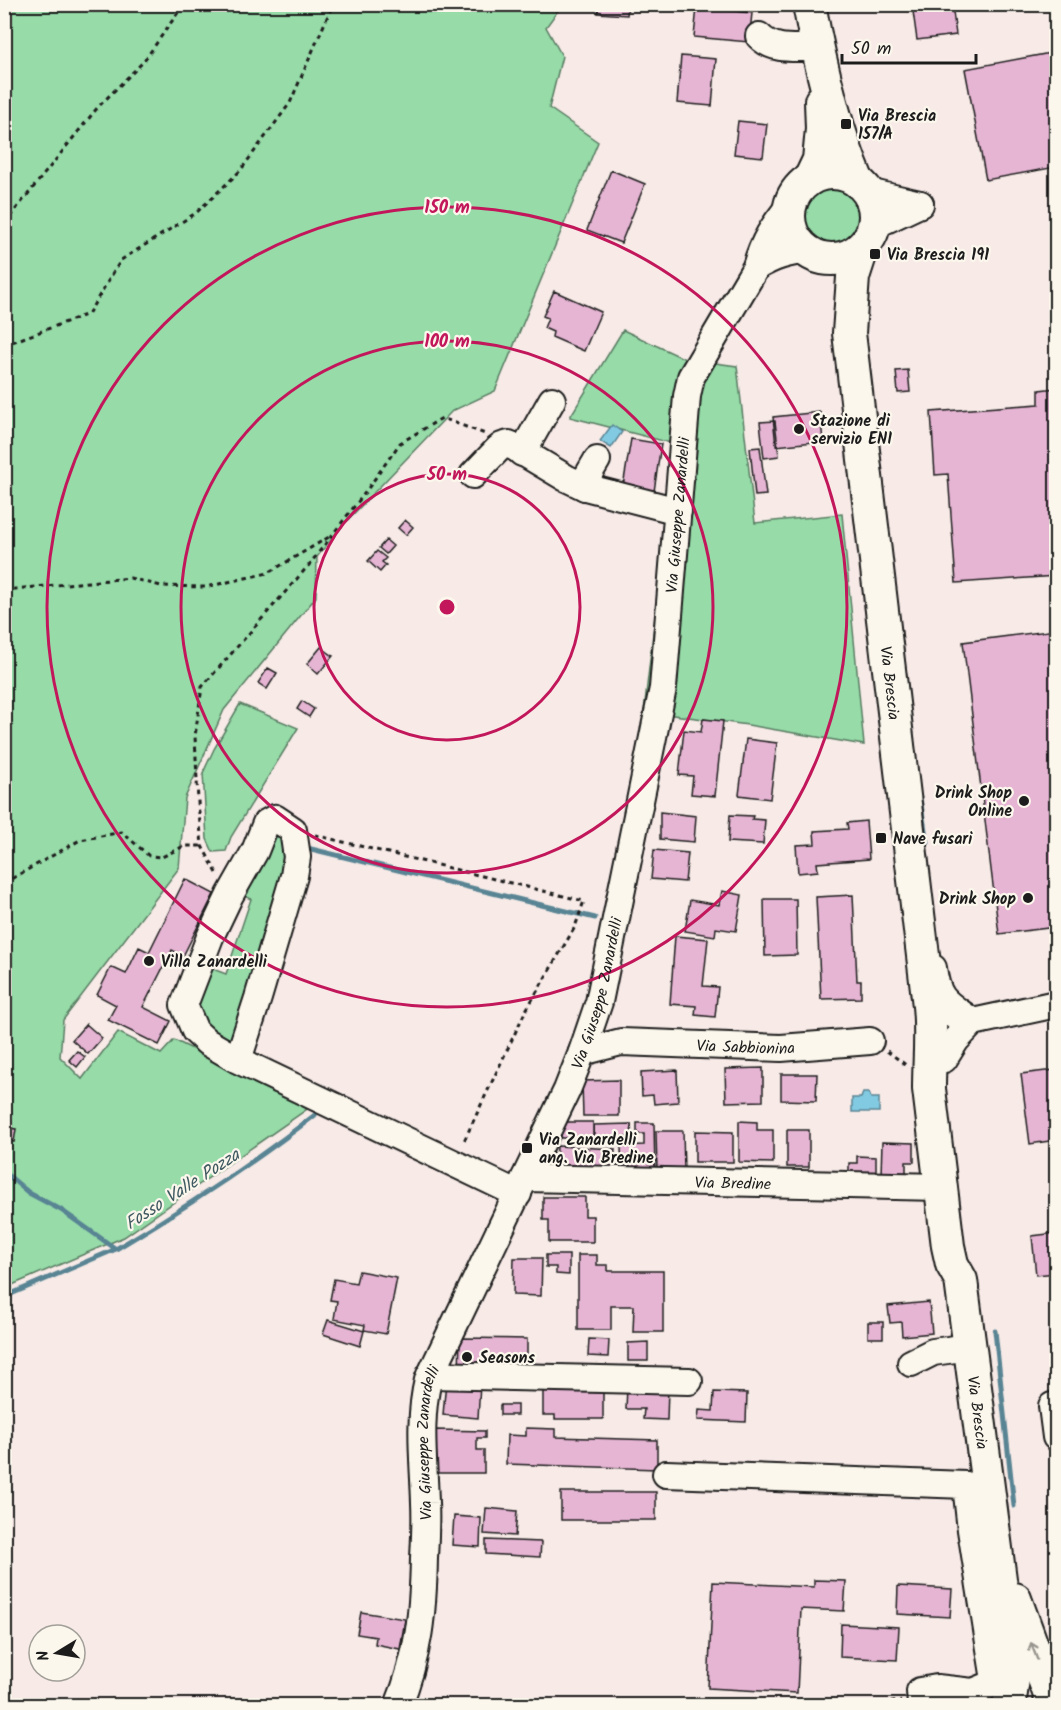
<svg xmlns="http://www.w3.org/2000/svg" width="1061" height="1710" font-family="Kalam,sans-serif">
  <rect width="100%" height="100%" fill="#f7eae7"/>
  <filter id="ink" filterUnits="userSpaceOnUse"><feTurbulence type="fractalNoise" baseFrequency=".0167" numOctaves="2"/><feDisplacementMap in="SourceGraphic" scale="12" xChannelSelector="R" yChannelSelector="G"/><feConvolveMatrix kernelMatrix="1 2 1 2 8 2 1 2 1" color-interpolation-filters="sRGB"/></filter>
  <g filter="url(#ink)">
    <path fill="#96dba8" stroke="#597c62" stroke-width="1.5" d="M5,5H562L546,27L562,56L549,108L598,142L495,391L452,411L343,525L317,557L316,597L224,710L185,798L179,868L63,1020L60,1057L82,1079L118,1032L161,1054L174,1040L310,1107L124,1237L5,1288Z
      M802 216a29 29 0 1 1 58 0a29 29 0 1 1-58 0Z
      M623,330L685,359L737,366L755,523L842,514L864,745L748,725L644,711L675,444L570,417Z
      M240,704L298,728L231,837L226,851L213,852L207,839L203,773L214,749Z
      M284,828L287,866L231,1046L210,1038L197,1005L210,968L226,974L251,899L237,893L266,838Z"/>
    <path fill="#81cae2" stroke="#598493" stroke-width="1.5" d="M612,425L622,432L611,448L600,441Z
      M863,1093H869L871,1098H879V1112H852V1098H861Z"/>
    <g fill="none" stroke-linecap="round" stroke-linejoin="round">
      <path stroke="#598493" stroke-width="5" d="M920,798L927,844
        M303,847L595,918
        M4,1172L29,1193L61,1210L116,1249C185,1208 252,1164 315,1115
        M4,1297L116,1249
        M995,1331L1014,1506"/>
    </g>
    <path fill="#e6b5d4" stroke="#1c1c1c" stroke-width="1.5" d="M599,4H638L628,5L627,15L598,13Z
      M912,4H952L956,35L917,40Z
      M697,7L752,13L749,42L694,37Z
      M1056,52V167L986,180L965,69Z
      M681,56L716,59L712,106L677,103Z
      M738,121L767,124L763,157L734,154Z
      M611,170L645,184L621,243L587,230Z
      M554,291L601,312L584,351L552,337L553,332L544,328L548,318L543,316Z
      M908,370L910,392L898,393L896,371Z
      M1056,388V576L956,583L948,474L935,475L931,412L1039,404V390Z
      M820,412L823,441L776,446L773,417Z
      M775,421L779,456L764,458L760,422Z
      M631,439L661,444L653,498L622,492Z
      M760,447L766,495L755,496L750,448Z
      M405,520L413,527L406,535L398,528Z
      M386,540L393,546L386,554L379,548Z
      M377,551L386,558L382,562L386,565L380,572L368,561Z
      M1056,630V927L999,934L963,642Z
      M321,647L333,656L318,674L307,664Z
      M268,668L277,673L267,689L258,683Z
      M302,701L314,709L309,717L297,709Z
      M703,719L723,721L715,796L691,794L693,776L679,775L684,730L701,732Z
      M746,739L777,743L770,799L739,795Z
      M660,812L696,816L694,842L660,839Z
      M730,815L753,816L752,819L765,820L763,844L728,842Z
      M866,821L869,859L817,863L818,871L798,873L796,845L815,844L814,831L848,829L847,823Z
      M654,850L688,853L685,882L651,879Z
      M185,879L214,894L183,956L172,950L143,1007L171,1021L159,1045L108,1020L116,1005L97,995L111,967L126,974L139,947L149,952Z
      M722,891L742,895L736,931L716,928L715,936L685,931L690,900L719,905Z
      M853,895L857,981H861V998L821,999L816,897Z
      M764,899H796L797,955L765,956Z
      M675,936L708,939L703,986L718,987L715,1017L695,1015L696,1006L670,1004Z
      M86,1024L102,1038L88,1054L72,1040Z
      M77,1051L85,1057L77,1067L69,1060Z
      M763,1068V1101L726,1102L725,1069Z
      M677,1070L678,1102L654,1104L653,1095L642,1096L641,1072Z
      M1054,1070L1056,1090V1140L1030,1144L1021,1074Z
      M781,1074H817L816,1101L781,1100Z
      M619,1080V1116H583L582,1081Z
      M739,1121L757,1122V1130H773V1163L739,1162Z
      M562,1122H593V1138H561Z
      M637,1123H654L655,1173H622L621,1146L644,1145V1134H637Z
      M631,1124L632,1137L594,1138V1125Z
      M7,1128L16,1129L14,1142L5,1140Z
      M787,1130H809V1167H787Z
      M656,1131H683L684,1171H657Z
      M695,1131L733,1132V1162H695Z
      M882,1142L914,1143V1162H906V1177L881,1176Z
      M557,1146L615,1149L614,1172L556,1170Z
      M857,1156L876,1157V1179L849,1178V1163H857Z
      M543,1197H585V1216H593V1242H549V1220H543Z
      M1056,1233V1273L1036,1275L1032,1236Z
      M546,1255H569V1275L556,1274V1267H546Z
      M578,1255H597V1265H608V1271H663V1332H633L634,1306H611V1330H578Z
      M514,1258H542L541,1296L513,1295Z
      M359,1271L397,1278L386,1334L364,1330L365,1325L334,1319L337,1301L330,1300L334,1279L356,1283Z
      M929,1302L932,1333L902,1336L901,1322L890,1323L888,1306Z
      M328,1320L364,1331L360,1346L323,1334Z
      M868,1322H883V1338H868Z
      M460,1338L527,1339V1372L459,1371Z
      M589,1339L609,1340L608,1357L588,1356Z
      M648,1342V1361H628V1343Z
      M446,1381L480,1384L478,1418L443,1415Z
      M543,1386H603V1419H555V1415H543Z
      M627,1387L668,1388L667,1420L643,1419L644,1409H626Z
      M714,1392L747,1393L746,1422L698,1420L699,1410L713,1411Z
      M500,1405H517V1415H500Z
      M526,1428L555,1429V1437L657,1440V1469L506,1464L507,1435L526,1436Z
      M434,1430L485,1431V1438H477V1450H484V1473H434Z
      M561,1492H656V1520H561Z
      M486,1508L517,1511L515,1536L484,1534Z
      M454,1516L481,1518L480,1547L452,1545Z
      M486,1540L541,1542L540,1557L486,1554Z
      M814,1580L846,1581L844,1611L801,1609L797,1693L708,1688L713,1582L814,1587Z
      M898,1586L952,1589L950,1617L897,1614Z
      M361,1612L405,1619L400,1649L375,1644L376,1637L357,1634Z
      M841,1624L899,1627L897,1660L840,1657Z"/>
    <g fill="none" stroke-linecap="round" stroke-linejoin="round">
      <defs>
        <g id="minor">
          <path d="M759,36C774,52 796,47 817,48"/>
          <path d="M868,192L920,204"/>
          <path d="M873,226L920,204"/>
          <path d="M756,267C773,257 787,252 807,251"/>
          <path d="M522,453L552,400"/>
          <path d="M473,475L498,449L502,446L509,444L566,478L585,487L678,511"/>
          <path d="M585,487L587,477L597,460"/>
          <path d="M933,968C938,1003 947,1002 973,1022"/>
          <path d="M957,1018L973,1022L1056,1004"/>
          <path id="s1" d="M582,1052L621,1042L781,1048L870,1041"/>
          <path d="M944,1059L956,1040L973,1022"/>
          <path d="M238,1060L258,998L294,876L297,857L293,830L275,818L266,823L255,851L230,895L210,937L184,1005L195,1031L207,1042L238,1060L518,1194"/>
          <path id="s2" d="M525,1178L941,1187"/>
          <path d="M911,1363L933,1352L970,1347"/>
          <path d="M430,1375L689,1381"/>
          <path d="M1056,1406H1052L1056,1437"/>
          <path d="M666,1474L966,1485L971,1530L994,1674L993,1684L973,1692L937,1688L920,1691L921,1706"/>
          <path id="s3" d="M398,1706C419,1655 423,1612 424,1558C425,1540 426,1521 425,1503C424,1462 418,1421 428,1380L567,1090L582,1052L599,1002L663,688L687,396L691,377L756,267C763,241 774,225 791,204"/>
        </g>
        <g id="major">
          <path d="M809,4C820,64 834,126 858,182"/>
          <circle cx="832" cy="216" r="43"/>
          <path d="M810,179L819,160L822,129L821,101"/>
          <path id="s4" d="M863,246L853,277L849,333L929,1006C932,1034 929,1061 929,1089L948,1246L952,1264L961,1280L1013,1679L1009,1706"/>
          <path d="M1015,1599L1054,1706"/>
        </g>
      </defs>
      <use href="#minor" stroke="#1c1c1c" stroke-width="30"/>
      <use href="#major" stroke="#1c1c1c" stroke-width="36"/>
      <path stroke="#1c1c1c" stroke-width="3" stroke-dasharray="4.5 4.5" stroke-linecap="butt" d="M4,224L98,107L144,61L184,4
        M4,345L88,314L121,260L196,213L240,171L290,103L333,4
        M4,590L130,578L161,586L206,587L268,573L329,537
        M315,835L584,901L575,927L525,1012L463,1143
        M217,873L202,846L198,802L195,736L202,687L309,565L364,494L400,443L442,418L485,434
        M4,883L80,840L122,832L149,856L162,857L184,846H202
        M887,1051L906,1065
        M864,1706L901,1701"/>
      <use href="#minor" stroke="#fbf7ec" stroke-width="26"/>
      <use href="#major" stroke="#fbf7ec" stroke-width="32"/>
    </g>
    <defs><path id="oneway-shaft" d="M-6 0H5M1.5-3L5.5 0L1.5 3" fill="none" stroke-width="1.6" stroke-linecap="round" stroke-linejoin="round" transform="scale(1.5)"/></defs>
    <use stroke="#97948e" href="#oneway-shaft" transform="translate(1034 1651) rotate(-111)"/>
  </g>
  <g fill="none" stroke="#c2185b" stroke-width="3">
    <circle cx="447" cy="607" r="133"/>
    <circle cx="447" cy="607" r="266"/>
    <circle cx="447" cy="607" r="400"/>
  </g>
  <g fill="#1c1c1c" stroke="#fbf7ec" stroke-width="2">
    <rect x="840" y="118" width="12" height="12" rx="3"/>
    <rect x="869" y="248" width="12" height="12" rx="3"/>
    <circle cx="799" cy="429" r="6"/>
    <circle cx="1024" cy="801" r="6"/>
    <rect x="875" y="832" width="12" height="12" rx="3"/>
    <circle cx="1028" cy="898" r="6"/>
    <circle cx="149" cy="961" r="6"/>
    <rect x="521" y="1142" width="12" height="12" rx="3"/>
    <circle cx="467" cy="1357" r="6"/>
  </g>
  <g text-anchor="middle" stroke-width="4.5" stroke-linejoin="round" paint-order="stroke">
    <g font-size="16" font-weight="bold" fill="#1c1c1c" stroke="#fbf7ec" text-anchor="start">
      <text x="858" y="121">Via Brescia<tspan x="858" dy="18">157/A</tspan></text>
      <text x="887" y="260">Via Brescia 191</text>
      <text x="811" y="426">Stazione di<tspan x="811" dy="18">servizio ENI</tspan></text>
      <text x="1012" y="798" text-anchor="end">Drink Shop<tspan x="1012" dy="18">Online</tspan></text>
      <text x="893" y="844">Nave fusari</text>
      <text x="1016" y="904" text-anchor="end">Drink Shop</text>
      <text x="161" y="967">Villa Zanardelli</text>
      <text x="539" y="1145">Via Zanardelli<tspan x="539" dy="18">ang. Via Bredine</tspan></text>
      <text x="479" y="1363">Seasons</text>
    </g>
    <g font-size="16" fill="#1c1c1c" stroke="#fbf7ec">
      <text dy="6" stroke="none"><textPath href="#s3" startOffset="1239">Via Giuseppe Zanardelli</textPath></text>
      <text dy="6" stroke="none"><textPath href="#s4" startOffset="441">Via Brescia</textPath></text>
      <text dy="6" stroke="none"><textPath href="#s3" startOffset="753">Via Giuseppe Zanardelli</textPath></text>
      <text dy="6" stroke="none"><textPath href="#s1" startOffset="165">Via Sabbionina</textPath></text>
      <text dy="6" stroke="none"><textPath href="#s2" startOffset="208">Via Bredine</textPath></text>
      <text dy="6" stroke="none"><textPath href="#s4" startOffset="1178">Via Brescia</textPath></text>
      <text dy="6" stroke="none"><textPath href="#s3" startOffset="267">Via Giuseppe Zanardelli</textPath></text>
    </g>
    <g font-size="18" font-style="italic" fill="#3f5961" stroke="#fbf7ec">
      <text transform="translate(182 1189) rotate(-33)" y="6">Fosso Valle Pozza</text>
    </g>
  </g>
  <circle cx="447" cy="607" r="9" fill="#c2185b" stroke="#fbf7ec" stroke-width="3"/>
  <g font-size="18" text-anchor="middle" font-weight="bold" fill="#c2185b" stroke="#fbf7ec" stroke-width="4.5" stroke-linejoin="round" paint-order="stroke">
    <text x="447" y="213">150 m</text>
    <text x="447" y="347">100 m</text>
    <text x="447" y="480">50 m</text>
  </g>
  <rect width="1061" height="1710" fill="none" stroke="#fbf7ec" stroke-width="24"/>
  <rect x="12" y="12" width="1037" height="1686" fill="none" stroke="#1c1c1c" stroke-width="2" filter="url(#ink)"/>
  <g transform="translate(57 1653) rotate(259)"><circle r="28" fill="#fbf7ec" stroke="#a29f99" stroke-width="1.5"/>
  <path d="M0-4.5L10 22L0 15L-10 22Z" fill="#1c1c1c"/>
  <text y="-9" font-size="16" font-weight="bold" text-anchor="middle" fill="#1c1c1c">N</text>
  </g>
  <path d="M842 54v9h134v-9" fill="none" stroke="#1c1c1c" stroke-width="3"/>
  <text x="851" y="54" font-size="18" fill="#1c1c1c" stroke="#fbf7ec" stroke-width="4.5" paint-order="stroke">50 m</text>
</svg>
